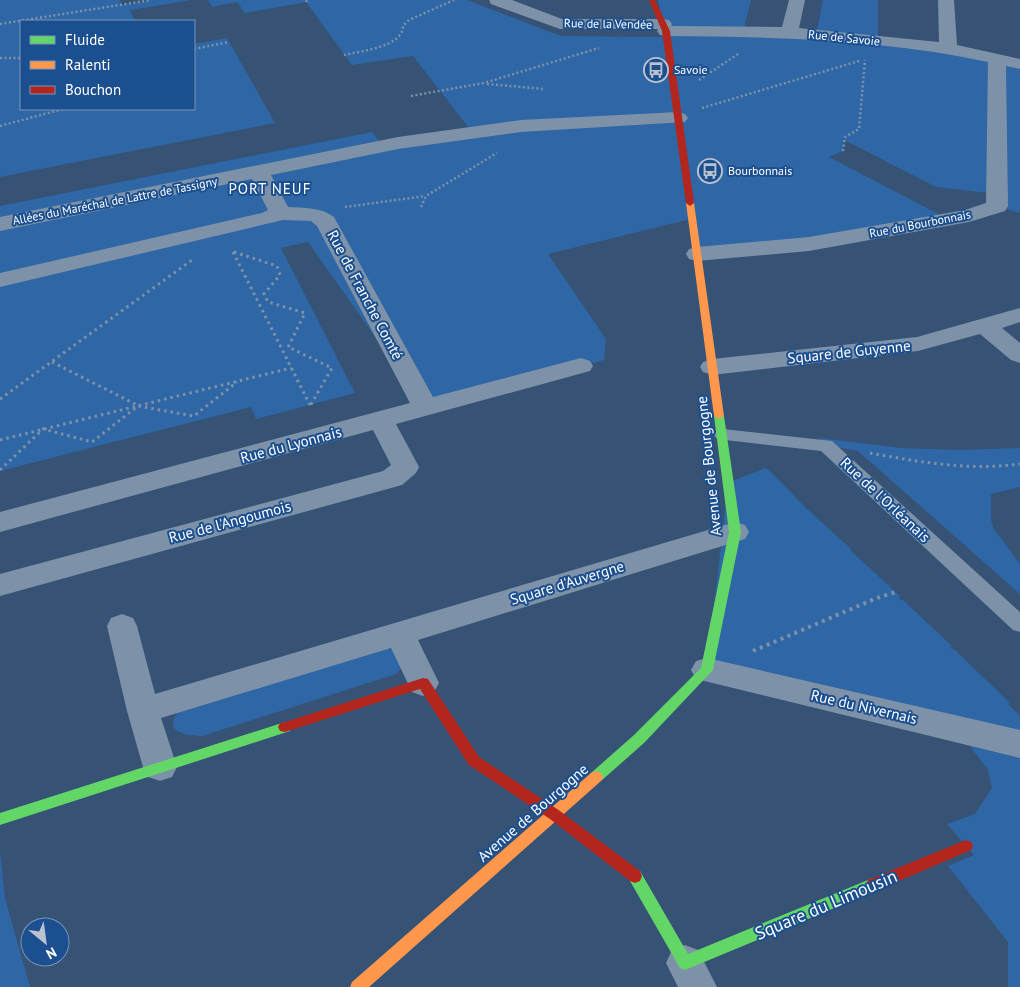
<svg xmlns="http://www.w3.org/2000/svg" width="1020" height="987" font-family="'PT Sans',sans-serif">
  <rect width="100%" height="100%" fill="#365274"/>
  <path fill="#2f66a5" d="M0,0H120L123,5L151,0H192L130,10L135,21H21V109H194V44L227,38L275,123L0,177Z
    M208,0H467L561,36L666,37L658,0H751L743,32L816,35L823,0H878V41L1020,65V213L997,206V194L936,187L844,140L843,151L829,157L948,219L697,254L691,219L548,254L606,339L604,360L426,409L308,242L281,248L355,393L256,419L251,407L0,471V206L372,132L383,146L472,132L413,56L352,65L306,2L245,13L237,2L212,7Z
    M818,438L901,448L960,450L1020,448V487L991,494V520L994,529L1020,564V594L858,451L826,445Z
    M765,468L769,470L806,508L851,549L850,550L852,552L900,596L899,598L901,600H903L952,646L950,648L955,650L1010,703L1008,704L1020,716V987H1008V942L948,866L974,855L947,824L975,814L992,788L988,770L956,728L707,670L728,483Z
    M380,647L394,650L406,663L396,674L202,736C184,736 161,731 180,710Z
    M0,851L5,898L30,987H0Z"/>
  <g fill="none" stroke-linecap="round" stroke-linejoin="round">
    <path stroke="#7d92a8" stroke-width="2.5" stroke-dasharray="2 2.5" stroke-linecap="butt" d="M306,2L307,0
      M0,24L151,0
      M194,49L229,42
      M344,55C361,51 403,47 403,26L409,20L454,0
      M0,58H21
      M699,80L738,54
      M487,84L544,89
      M411,96L484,83L599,48
      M702,108L859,61
      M0,126L63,109
      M843,151L845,137L859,129L865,60
      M345,207L425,196
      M421,207L426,196L497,153"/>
    <path stroke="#7d92a8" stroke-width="3" stroke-dasharray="2.5 4" stroke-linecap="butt" d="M233,252L310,405
      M234,252L277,266L280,275L264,294L268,302L305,313L288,347L332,368L310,406
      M52,362L137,405
      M0,399L192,260
      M0,440L291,368
      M870,453C920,462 969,471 1020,464
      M0,470L43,429L92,442L138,406L194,416L237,382"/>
    <path stroke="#7d92a8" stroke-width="4" stroke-dasharray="3 4.5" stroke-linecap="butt" d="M753,651L877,598L896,592"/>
    <path fill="#7d92a8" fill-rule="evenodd" d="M723,429L832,441L1020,612V632L1013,630L821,451L717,439L714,435L717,431Z"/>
    <path fill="#7d92a8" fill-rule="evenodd" d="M489,0H512L562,19H663L669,20L672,24L671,26L782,27L789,0H805L799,28L939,42L938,0H954L957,45L1020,59V69L1006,66L1008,206L1005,211L969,222L809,251L697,261L689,259L686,254L689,249L697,247L809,237L965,210L986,203L988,62C883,39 773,37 666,36L660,35L657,31L658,29H560L491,4Z
      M678,112L685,114L688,118L685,122L521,132L398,149L271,175L288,207C305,208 320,207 334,217L433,397L581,358L590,361L593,366L590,371L396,424L419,467L416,473L402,485L0,596V574L383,471L391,465L373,430L0,532V512L410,403L317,226L311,221L283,220L0,287V273L262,213L268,210L252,179L0,231V217L398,137L521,120Z
      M1020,308V322L1002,328L1020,343V363L1011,360L980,334L918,351L712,375L703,372L700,367L703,362L712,359L917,337Z
      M735,522L745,525L749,532L745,539L418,640L439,683L434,692L423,696L412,692L391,648L161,718L177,767L172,777L160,781L148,777L143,767L127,711L107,626L111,618L122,614L133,618L137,626L155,694Z
      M707,658L1020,730V758L696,679L691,670L696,661Z
      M685,945L698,950L717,987H678L666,963L672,950Z"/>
    <path fill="#63d668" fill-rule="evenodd" d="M719,413L724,416L741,532L713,670L644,743L601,781L596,783L591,781L589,777L591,773L634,735L701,668L729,532L714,416Z
      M285,722L290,723L292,727L290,731L0,825V813Z
      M635,869L640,871L688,954L873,878L878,880L880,885L878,890L685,970L680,968L630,881L628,876L630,871Z"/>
    <path fill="#ff974d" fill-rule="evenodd" d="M690,200L694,203L724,416L719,419L714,416L686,203Z
      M596,771L601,773L603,777L601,781L369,987H350L352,982L591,773Z"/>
    <path fill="#b3261e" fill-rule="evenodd" d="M649,0H655L670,31L694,203L690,206L686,203L662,31Z
      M423,678L428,679L479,757L560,811L640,871L642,876L640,881L635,883L630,881L550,819L469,765L420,689L285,732L280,731L278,727L280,723L285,722Z
      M966,840L971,842L973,846L971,850L878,890L873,892L868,890L866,885L868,880Z"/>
  </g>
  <defs>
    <symbol id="bus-ring" viewBox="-11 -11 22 22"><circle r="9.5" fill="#1b4f8f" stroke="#b9c2ce" stroke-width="1.5"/><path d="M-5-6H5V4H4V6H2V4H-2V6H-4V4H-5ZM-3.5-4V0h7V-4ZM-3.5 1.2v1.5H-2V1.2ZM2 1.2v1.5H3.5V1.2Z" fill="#b9c2ce"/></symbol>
  </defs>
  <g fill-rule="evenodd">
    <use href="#bus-ring" x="642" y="56" width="28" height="28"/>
    <use href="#bus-ring" x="696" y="157" width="28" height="28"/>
  </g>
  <g text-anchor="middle" stroke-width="4" stroke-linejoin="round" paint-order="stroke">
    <g font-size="12" fill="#fff" stroke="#1b4f8f">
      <text transform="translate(608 24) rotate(1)" y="4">Rue de la Vendée</text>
      <text transform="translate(844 38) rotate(6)" y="4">Rue de Savoie</text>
      <text transform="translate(115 201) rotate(-11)" y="4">Allées du Maréchal de Lattre de Tassigny</text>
      <text transform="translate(920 224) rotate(-11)" y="4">Rue du Bourbonnais</text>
    </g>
    <g font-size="12" fill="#fff" stroke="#1b4f8f" text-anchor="start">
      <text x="674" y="74">Savoie</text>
      <text x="728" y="175">Bourbonnais</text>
    </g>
    <g font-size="15" letter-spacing="1" fill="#fff" stroke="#1b4f8f">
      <text x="270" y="194">PORT NEUF</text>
    </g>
    <g font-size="15" fill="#fff" stroke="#1b4f8f">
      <text transform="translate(365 295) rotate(62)" y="5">Rue de Franche Comté</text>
      <text transform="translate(849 352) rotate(-6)" y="5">Square de Guyenne</text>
      <text transform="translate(291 445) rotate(-15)" y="5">Rue du Lyonnais</text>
      <text transform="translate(709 466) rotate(-96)" y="5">Avenue de Bourgogne</text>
      <text transform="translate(885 500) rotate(43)" y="5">Rue de l'Orléanais</text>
      <text transform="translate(230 522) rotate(-15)" y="5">Rue de l'Angoumois</text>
      <text transform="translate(567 583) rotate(-17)" y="5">Square d'Auvergne</text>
      <text transform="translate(864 707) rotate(13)" y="5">Rue du Nivernais</text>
      <text transform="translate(533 813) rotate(-41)" y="5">Avenue de Bourgogne</text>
    </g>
    <g font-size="18" fill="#fff" stroke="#1b4f8f">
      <text transform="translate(826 905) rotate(-23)" y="6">Square du Limousin</text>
    </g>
  </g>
  <rect x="20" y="20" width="175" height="90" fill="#1b4f8f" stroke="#7695bc"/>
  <rect x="30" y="36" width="25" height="8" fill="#63d668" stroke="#7695bc"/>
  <text x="65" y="45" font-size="15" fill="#ffffff">Fluide</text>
  <rect x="30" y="61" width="25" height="8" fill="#ff974d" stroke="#7695bc"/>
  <text x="65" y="70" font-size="15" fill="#ffffff">Ralenti</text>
  <rect x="30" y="86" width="25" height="8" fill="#b3261e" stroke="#7695bc"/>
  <text x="65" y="95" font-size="15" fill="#ffffff">Bouchon</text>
  <g transform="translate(45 942) rotate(151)"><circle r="24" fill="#1b4f8f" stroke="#7695bc"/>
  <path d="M0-4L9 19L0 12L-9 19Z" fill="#b9c2ce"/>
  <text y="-8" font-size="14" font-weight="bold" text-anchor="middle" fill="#ffffff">N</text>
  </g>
</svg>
